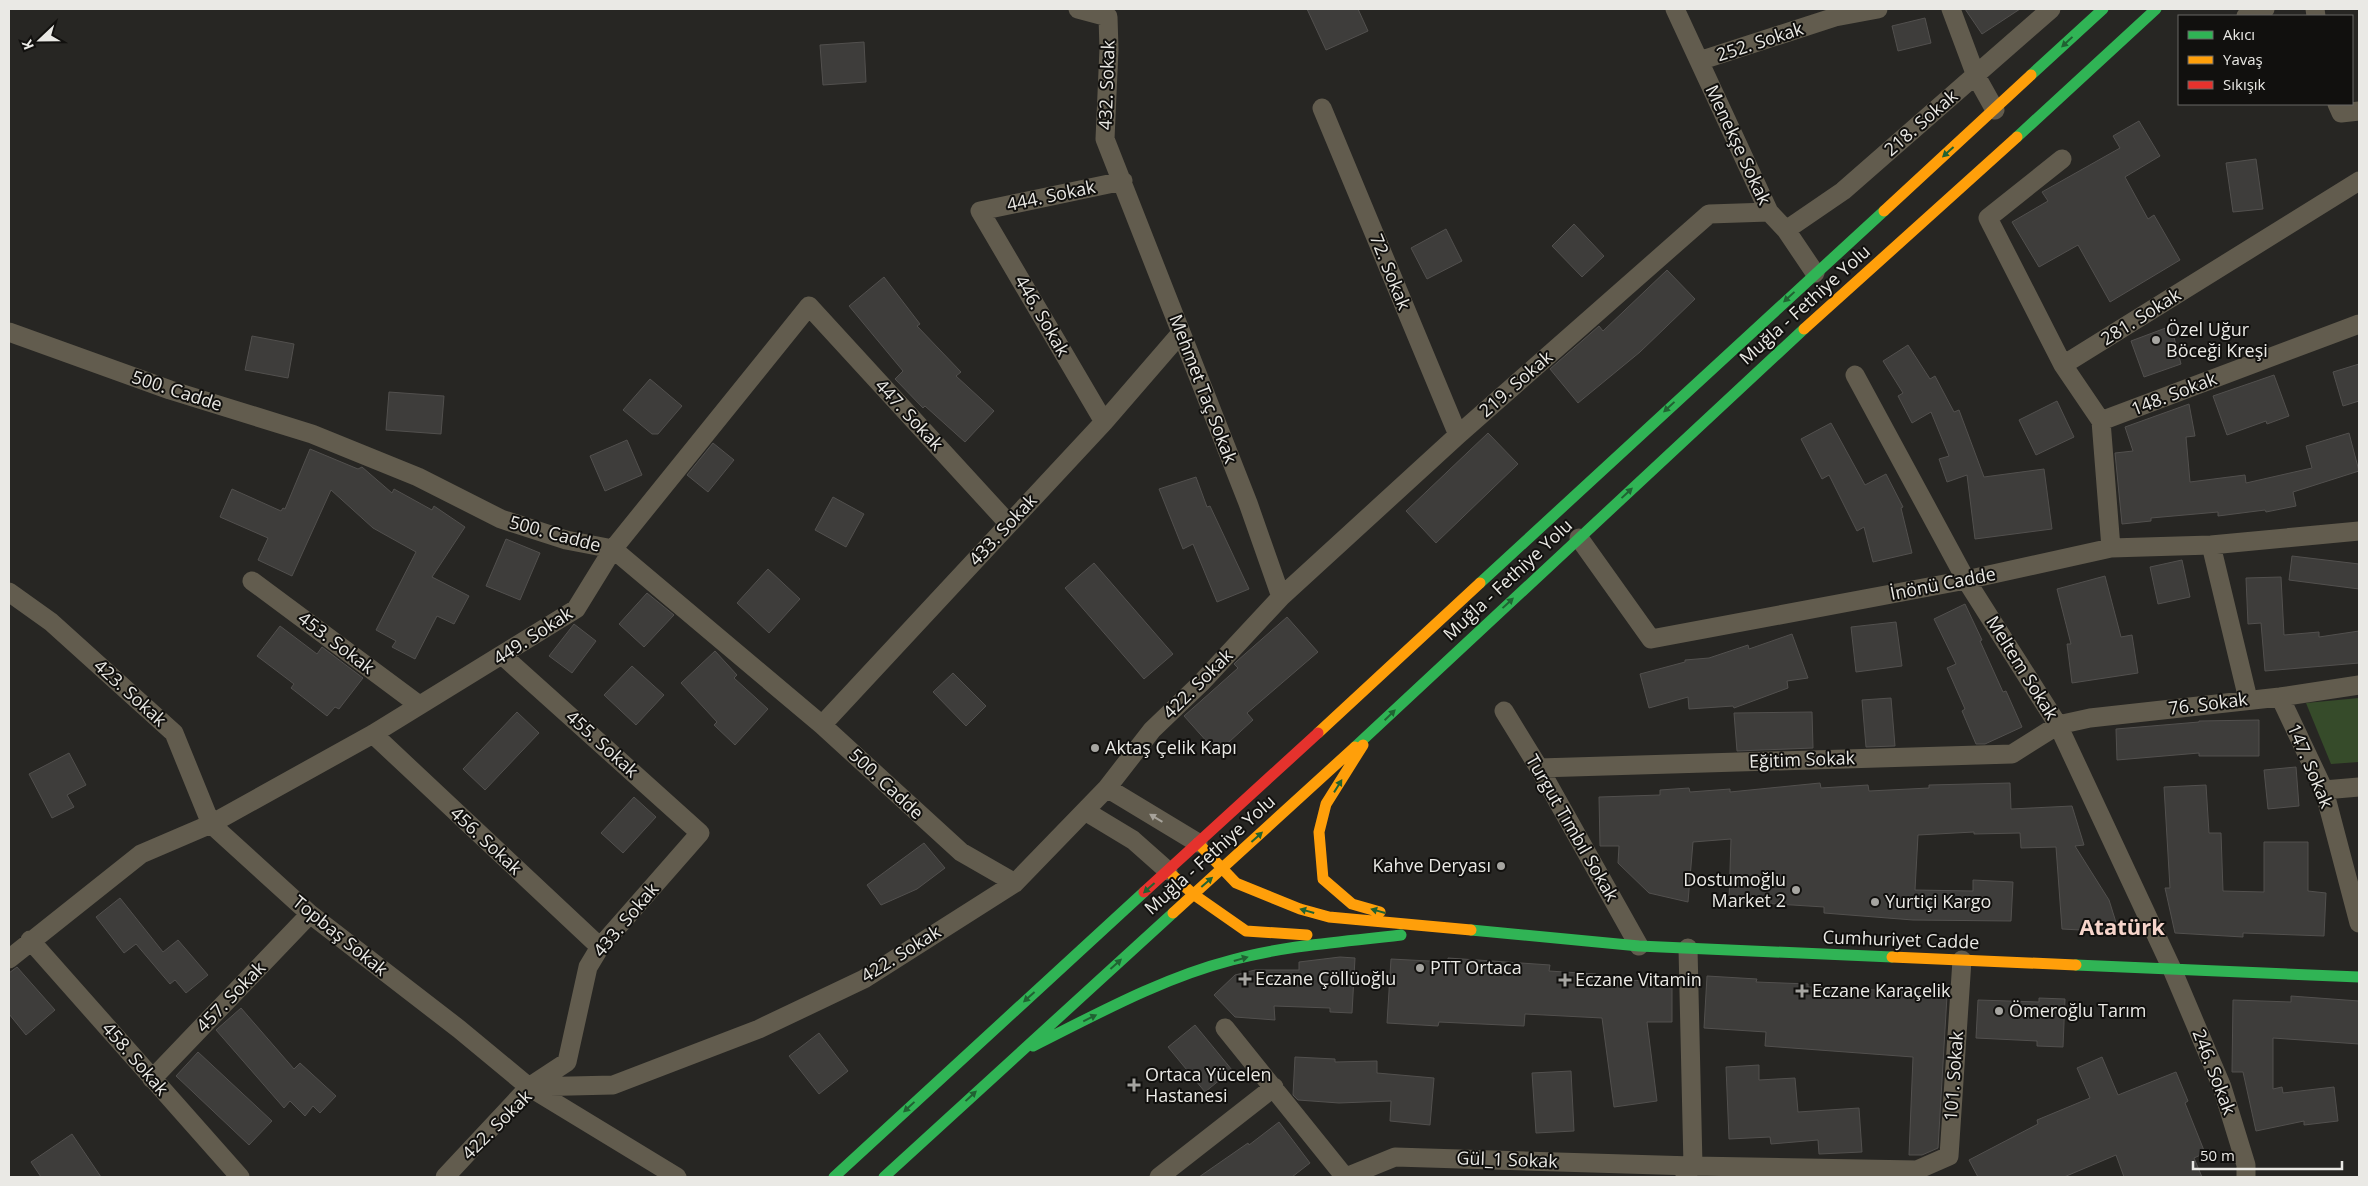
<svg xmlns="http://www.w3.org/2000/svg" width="2368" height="1186" font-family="'Open Sans',sans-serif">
  <rect width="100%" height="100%" fill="#272623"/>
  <path fill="#364b2a" d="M2359,698V762L2331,764L2306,703Z"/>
  <path fill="#3e3d3b" stroke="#52504e" d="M1307,9H1358L1368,31L1326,50Z
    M1965,9H2020L1982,34Z
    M1925,18L1931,43L1898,51L1892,26Z
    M864,42L866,82L823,85L820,45Z
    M2139,121L2160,156L2125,177L2148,219L2154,215L2180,260L2110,302L2078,245L2039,267L2012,222L2048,201L2042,192L2120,148L2113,136Z
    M2256,159L2263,209L2233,212L2226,163Z
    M1574,224L1604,256L1582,277L1552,246Z
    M1446,229L1462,261L1427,279L1411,248Z
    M1667,270L1695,299L1640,352L1578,403L1550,369L1599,326L1603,331Z
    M884,277L920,324L917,326L961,372L956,376L994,411L965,442L925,406L923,408L895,379L903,371L849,306Z
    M2171,326L2181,364L2144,377L2131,341Z
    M252,336L294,344L288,378L245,370Z
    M1908,345L1930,379L1935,376L1954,412L1959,410L1984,477L2044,469L2052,529L1975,539L1967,475L1947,482L1939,459L1949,456L1931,412L1912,423L1898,396L1903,393L1883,361Z
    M2359,364V401L2343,406L2333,372Z
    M2274,375L2289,416L2267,424L2266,421L2227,435L2213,396Z
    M650,379L682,406L658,434H652L623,410Z
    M389,392L444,396L441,434L386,430Z
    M2057,401L2074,437L2036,455L2019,420Z
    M2189,404L2195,436L2186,437L2190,482L2245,475L2246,483L2312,468L2306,446L2349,433L2359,471L2293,492L2296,506L2266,512L2265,510L2218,516V512L2151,518V521L2122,524L2115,453L2133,451L2125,427Z
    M1831,423L1865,485L1886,474L1903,507L1901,508L1912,553L1873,562L1864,527L1857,531L1829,475L1822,479L1801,439Z
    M1488,433L1518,464L1436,543L1406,511Z
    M627,440L642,475L605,491L590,456Z
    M713,443L734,460L708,492L687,475Z
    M310,449L358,469L362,467L392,493L394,489L432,510L434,506L465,527L432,577L469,596L454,624L437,616L415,659L392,647L396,641L376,630L416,552L373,528L331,490L292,576L258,560L268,538L220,517L232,489L281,511L283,508L285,509Z
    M1196,477L1207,507L1210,506L1249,589L1217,602L1193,544L1183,549L1159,489Z
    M833,497L864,514L846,547L815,530Z
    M506,539L540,553L520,600L486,586Z
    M2292,556L2359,564V589L2289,580Z
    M2182,560L2190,597L2158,604L2150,567Z
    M1094,563L1173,654L1144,679L1065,588Z
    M768,569L800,599L769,633L737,603Z
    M2105,576L2121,637L2132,635L2138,673L2072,683L2067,644H2071L2057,589Z
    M2281,577L2284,635L2319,632V637L2359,631V663L2265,671L2261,623L2248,624L2246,578Z
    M647,593L674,615L644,647L619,624Z
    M1965,604L1982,640L1980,641L2003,692L2006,691L2022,727L1985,744H1976L1962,711L1965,709L1947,668L1956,664L1934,619Z
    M1287,617L1318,652L1247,713L1253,720L1217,753L1184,716L1238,668L1234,664L1237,661Z
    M1896,622L1902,666L1856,672L1851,627Z
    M574,624L596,641L572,673L549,656Z
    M280,626L317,654L322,647L363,678L339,709L335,707L327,716L291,688L294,684L257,656Z
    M1792,634L1808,678L1787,681L1788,688L1734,708L1733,706L1689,709L1688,697L1649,708L1640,674L1685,662V660L1709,658L1748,645L1749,649Z
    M715,651L737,675L734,678L768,709L735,745L714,725L717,722L681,683Z
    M632,666L664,695L636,725L604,695Z
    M953,673L986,706L966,726L933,692Z
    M1891,698L1895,746L1866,747L1862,700Z
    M517,712L539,733L485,790L463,769Z
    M1812,712L1813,748L1737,751L1734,713Z
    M2259,720V756H2199V753L2117,760L2116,729L2199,722V721Z
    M69,753L86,785L67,795L74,807L52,818L29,774Z
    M2296,767L2299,806L2268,809L2264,770Z
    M1820,783L1821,788L1868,785L1869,791L1929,788V785L2010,783L2011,809L2072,806L2084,845L2075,846L2109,900L2119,932L2062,929L2056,847L2021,848L2020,833L1974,834V832L1918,835L1915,890L1973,891V880L2013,882L2011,921L1913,920L1824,913V907L1729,901L1731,839L1693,842L1688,902L1649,893L1618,863L1619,846H1600L1599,797L1660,795V790L1689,788L1690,792L1730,789V792Z
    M2206,785L2209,833H2221L2223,891L2264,892V842H2308V891L2326,893L2324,936L2243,933V937L2175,933L2165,888H2170L2164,787Z
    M634,797L656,817L623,853L601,833Z
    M924,843L945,868L917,889L881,905L867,885Z
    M120,898L163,952L178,940L208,975L186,993L175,980L170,984L136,944L124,953L96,917Z
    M1340,957L1355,958L1352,1013L1330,1012V1008L1274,1006L1275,1020L1235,1017L1214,995L1235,975L1255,970H1299V962Z
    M1448,958L1550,965L1549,971L1596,974V980L1672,981V1022H1647L1657,1101L1614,1107L1602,1018L1525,1014L1524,1026L1439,1022L1438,1026L1387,1023L1391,959L1448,962Z
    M17,967L55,1010L26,1035L9,1014V973Z
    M1707,976L1757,979L1756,982L1808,984V987L1900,991L1947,996L1938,1148L1922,1155H1909L1913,1057L1765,1046L1766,1032L1704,1028Z
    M2291,996L2359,1001V1044L2273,1038V1089L2282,1087L2283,1093L2334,1087L2338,1121L2304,1125V1121L2256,1131L2243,1072H2232L2233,1000L2291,1002Z
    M2039,998L2065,999L2063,1047L2037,1046V1041L1976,1038L1978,1000L2039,1002Z
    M241,1008L294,1069L300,1063L336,1096L320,1113L313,1106L305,1116L290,1101L284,1108L216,1030Z
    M1195,1025L1232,1070L1205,1092L1168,1047Z
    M819,1033L848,1071L819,1094L789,1056Z
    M198,1052L272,1121L249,1145L176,1076Z
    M1295,1057L1335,1059V1062L1377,1061V1073L1434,1078L1430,1125L1390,1121L1391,1101L1339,1103L1298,1100L1293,1095Z
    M2102,1057L2118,1095L2176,1072L2188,1101L2185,1103L2205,1153L2194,1158L2202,1177H2124L2116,1155L2064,1177H1978L1969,1160L2038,1124L2037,1120L2090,1098L2077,1068Z
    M1759,1065V1080L1795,1078L1798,1112L1859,1108L1862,1152L1819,1154L1818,1140L1771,1144L1770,1137L1729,1139L1726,1067Z
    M1571,1071L1574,1131L1536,1133L1532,1073Z
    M1279,1122L1310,1163L1292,1177H1199L1248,1143L1249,1145Z
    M72,1134L101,1177H41L31,1162Z"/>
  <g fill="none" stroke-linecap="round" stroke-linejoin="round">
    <path stroke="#625c4e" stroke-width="19" d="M1078,9L1108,17L1109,49L1105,139L1248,503L1281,597
      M1675,9L1769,212L1786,230L1815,273
      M1951,9L1976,76L1995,110
      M2315,9L2316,16
      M2246,16L2265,9
      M1699,61L1835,17L1878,9
      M2337,104L2341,113L2359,111
      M1322,108L1458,435
      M2062,159L1988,218L2063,365L2359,181
      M1786,230L1843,191L2051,9
      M9,332L170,390L312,434L418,477L501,519L566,540L613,549L822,725L961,852L1015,883
      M2063,365L2101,421
      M1855,375L1966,580L2058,725L2172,969L2222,1087L2246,1165V1177
      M1104,422L980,211L1123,181
      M1579,538L1651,639L1966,580L2111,548L2211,545L2359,531
      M2211,545L2248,699
      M2111,548L2101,421L2359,324
      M252,581L419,705
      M9,592L51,622L174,733L211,824L373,734L576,609L613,549L809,306L1009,524
      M503,656L700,833L600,947L588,967L567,1062L529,1087
      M2280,697L2324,790L2359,923
      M1504,711L1539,768L1639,946
      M822,725L1104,422L1181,333
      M373,734L600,947
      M1539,768L2012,754L2058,725L2090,718L2280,697L2359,685
      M1107,788L1198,843
      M2324,790L2359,787
      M1085,811L1133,840L1168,871
      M30,940L240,1177
      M9,959L141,854L211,824L310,914L459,1029L529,1087L677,1177
      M1225,1028L1345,1177
      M152,1079L310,914
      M1685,1176L1693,1166L1917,1170L1949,1156L1962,960
      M445,1177L529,1087L613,1085L759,1029L864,979L1015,883L1107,788L1152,730L1201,683L1281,597L1458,435L1709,214L1769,212
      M1159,1177L1274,1087
      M1346,1177L1395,1157L1693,1166L1688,948"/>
    <path stroke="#30b455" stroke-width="11" d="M2031,75L2103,9
      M2017,137L2156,9
      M1480,583L1884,211
      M1355,747L1804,329
      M1471,930L1639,946L1892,957
      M2076,965L2359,977
      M1033,1046C1097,1014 1162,978 1232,960C1287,945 1344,942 1401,935
      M834,1177L1144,892
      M884,1177L1173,913"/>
    <path stroke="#ff9f0a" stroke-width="11" d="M1884,211L2031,75
      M1804,329L2017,137
      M1318,733L1480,583
      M1363,745L1326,804L1319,832L1323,879L1352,904L1380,912
      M1198,843L1236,883L1300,909L1329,917L1471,930
      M1168,871L1193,894L1246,931L1307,935
      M1173,913L1355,747
      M1892,957L2076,965"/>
    <path stroke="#e5322d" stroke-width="11" d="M1144,892L1318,733"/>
  </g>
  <defs><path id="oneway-solid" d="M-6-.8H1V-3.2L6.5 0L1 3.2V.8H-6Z" transform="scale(1.25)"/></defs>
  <g fill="#206232">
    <use href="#oneway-solid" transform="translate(2067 42) rotate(137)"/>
    <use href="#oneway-solid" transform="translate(1948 152) rotate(138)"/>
    <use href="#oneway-solid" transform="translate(1789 297) rotate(137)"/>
    <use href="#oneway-solid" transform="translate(1669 407) rotate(137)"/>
    <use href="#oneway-solid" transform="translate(1627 493) rotate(-43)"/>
    <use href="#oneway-solid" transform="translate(1508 603) rotate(-43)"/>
    <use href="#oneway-solid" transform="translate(1390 715) rotate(-44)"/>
    <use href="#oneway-solid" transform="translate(1338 786) rotate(-58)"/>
    <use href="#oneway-solid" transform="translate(1257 837) rotate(-42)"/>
    <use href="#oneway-solid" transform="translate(1207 882) rotate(-41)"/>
    <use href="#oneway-solid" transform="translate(1149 888) rotate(138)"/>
    <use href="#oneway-solid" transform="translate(1307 911) rotate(-164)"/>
    <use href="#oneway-solid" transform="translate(1378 911) rotate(-164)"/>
    <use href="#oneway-solid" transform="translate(1241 959) rotate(-16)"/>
    <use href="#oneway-solid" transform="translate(1116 964) rotate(-42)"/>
    <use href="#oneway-solid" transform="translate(1029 997) rotate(138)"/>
    <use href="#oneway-solid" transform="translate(1090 1018) rotate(-26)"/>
    <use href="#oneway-solid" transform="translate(971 1096) rotate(-43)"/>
    <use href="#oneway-solid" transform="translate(909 1107) rotate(137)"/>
  </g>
  <use fill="#a6a29a" href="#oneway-solid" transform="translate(1156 818) rotate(-149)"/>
  <g fill="#a6a5a1" stroke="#11100e" stroke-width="2">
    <circle cx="2156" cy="340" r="5"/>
    <circle cx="1095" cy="748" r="5"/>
    <circle cx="1501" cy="866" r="5"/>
    <circle cx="1796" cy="890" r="5"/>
    <circle cx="1875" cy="902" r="5"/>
    <circle cx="1420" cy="968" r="5"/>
    <path d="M1242.5 971.5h5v5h5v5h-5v5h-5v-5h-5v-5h5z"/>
    <path d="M1562.5 972.5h5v5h5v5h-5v5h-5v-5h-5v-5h5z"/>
    <path d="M1799.5 983.5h5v5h5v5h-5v5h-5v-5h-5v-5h5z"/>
    <circle cx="1999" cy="1011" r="5"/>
    <path d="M1131.5 1077.5h5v5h5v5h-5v5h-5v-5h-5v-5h5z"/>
  </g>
  <g text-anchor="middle" stroke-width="4" stroke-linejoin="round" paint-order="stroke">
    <g font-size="18" fill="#eae9e5" stroke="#11100e">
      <text transform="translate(1760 42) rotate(-18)" y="6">252. Sokak</text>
      <text transform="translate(1107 85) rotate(-88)" y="6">432. Sokak</text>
      <text transform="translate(1921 123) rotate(-41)" y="6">218. Sokak</text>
      <text transform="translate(1738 145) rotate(65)" y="6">Menekşe Sokak</text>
      <text transform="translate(1051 196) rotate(-12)" y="6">444. Sokak</text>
      <text transform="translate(1390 272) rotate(68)" y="6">72. Sokak</text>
      <text transform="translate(1805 305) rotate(-42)" y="6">Muğla - Fethiye Yolu</text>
      <text transform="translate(1042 316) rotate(60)" y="6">446. Sokak</text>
      <text transform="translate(2141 317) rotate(-32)" y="6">281. Sokak</text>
      <text transform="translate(1516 384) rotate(-41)" y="6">219. Sokak</text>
      <text transform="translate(1203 389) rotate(69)" y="6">Mehmet Taç Sokak</text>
      <text transform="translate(177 391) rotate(18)" y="6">500. Cadde</text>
      <text transform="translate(2174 394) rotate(-21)" y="6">148. Sokak</text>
      <text transform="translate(909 415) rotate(47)" y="6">447. Sokak</text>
      <text transform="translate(1003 530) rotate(-47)" y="6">433. Sokak</text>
      <text transform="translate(555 534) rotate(15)" y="6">500. Cadde</text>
      <text transform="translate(1508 580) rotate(-43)" y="6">Muğla - Fethiye Yolu</text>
      <text transform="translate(1943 584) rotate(-11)" y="6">İnönü Cadde</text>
      <text transform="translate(533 636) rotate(-33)" y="6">449. Sokak</text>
      <text transform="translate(336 643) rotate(37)" y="6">453. Sokak</text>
      <text transform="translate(2022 668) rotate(58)" y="6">Meltem Sokak</text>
      <text transform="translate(1198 684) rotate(-45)" y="6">422. Sokak</text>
      <text transform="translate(130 693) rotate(42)" y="6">423. Sokak</text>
      <text transform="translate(2208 704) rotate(-7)" y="6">76. Sokak</text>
      <text transform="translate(602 744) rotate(42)" y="6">455. Sokak</text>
      <text transform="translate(1802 760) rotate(-2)" y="6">Eğitim Sokak</text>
      <text transform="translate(2310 766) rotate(67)" y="6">147. Sokak</text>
      <text transform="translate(886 784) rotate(43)" y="6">500. Cadde</text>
      <text transform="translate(1572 828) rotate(60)" y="6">Turgut Tımbıl Sokak</text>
      <text transform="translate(486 841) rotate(43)" y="6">456. Sokak</text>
      <text transform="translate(1210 855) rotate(-42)" y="6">Muğla - Fethiye Yolu</text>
      <text transform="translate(626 920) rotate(-50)" y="6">433. Sokak</text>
      <text transform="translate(340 936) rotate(39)" y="6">Topbaş Sokak</text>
      <text transform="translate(1901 940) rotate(2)" y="6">Cumhuriyet Cadde</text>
      <text transform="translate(901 954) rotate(-32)" y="6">422. Sokak</text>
      <text transform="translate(231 997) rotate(-46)" y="6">457. Sokak</text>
      <text transform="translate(135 1059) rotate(49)" y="6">458. Sokak</text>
      <text transform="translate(2214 1072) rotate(69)" y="6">246. Sokak</text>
      <text transform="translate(1954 1076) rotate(-86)" y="6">101. Sokak</text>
      <text transform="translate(497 1125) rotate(-45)" y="6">422. Sokak</text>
      <text transform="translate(1507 1160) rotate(2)" y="6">Gül_1 Sokak</text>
    </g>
    <g font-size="18" fill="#eae9e5" stroke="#11100e" text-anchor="start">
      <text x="2166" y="336">Özel Uğur<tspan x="2166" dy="21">Böceği Kreşi</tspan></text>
      <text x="1105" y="754">Aktaş Çelik Kapı</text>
      <text x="1491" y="872" text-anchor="end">Kahve Deryası</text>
      <text x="1786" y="886" text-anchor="end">Dostumoğlu<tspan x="1786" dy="21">Market 2</tspan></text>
      <text x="1885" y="908">Yurtiçi Kargo</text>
      <text x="1430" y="974">PTT Ortaca</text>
      <text x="1255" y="985">Eczane Çöllüoğlu</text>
      <text x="1575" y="986">Eczane Vitamin</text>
      <text x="1812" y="997">Eczane Karaçelik</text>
      <text x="2009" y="1017">Ömeroğlu Tarım</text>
      <text x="1145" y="1081">Ortaca Yücelen<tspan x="1145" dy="21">Hastanesi</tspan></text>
    </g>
    <g font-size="22" font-weight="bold" fill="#f6d5cb" stroke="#11100e">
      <text x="2122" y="935">Atatürk</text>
    </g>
  </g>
  <rect width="2368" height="1186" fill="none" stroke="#eae9e5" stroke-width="20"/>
  <rect x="2178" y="15" width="175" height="90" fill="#11100e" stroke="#686764"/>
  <rect x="2188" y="31" width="25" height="8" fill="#30b455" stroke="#686764"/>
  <text x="2223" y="40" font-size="15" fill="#eae9e5">Akıcı</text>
  <rect x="2188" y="56" width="25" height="8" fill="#ff9f0a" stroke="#686764"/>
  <text x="2223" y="65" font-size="15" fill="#eae9e5">Yavaş</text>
  <rect x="2188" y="81" width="25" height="8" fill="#e5322d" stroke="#686764"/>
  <text x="2223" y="90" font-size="15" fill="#eae9e5">Sıkışık</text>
  <g transform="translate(40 40) rotate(248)" stroke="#11100e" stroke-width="4" paint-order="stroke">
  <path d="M0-4L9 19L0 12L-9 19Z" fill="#eae9e5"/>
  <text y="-8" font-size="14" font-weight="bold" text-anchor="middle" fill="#eae9e5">K</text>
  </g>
  <path d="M2193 1161v8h149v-8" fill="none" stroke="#eae9e5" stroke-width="2.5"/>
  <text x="2200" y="1161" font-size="15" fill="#eae9e5" stroke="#11100e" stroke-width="4" paint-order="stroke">50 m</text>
</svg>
